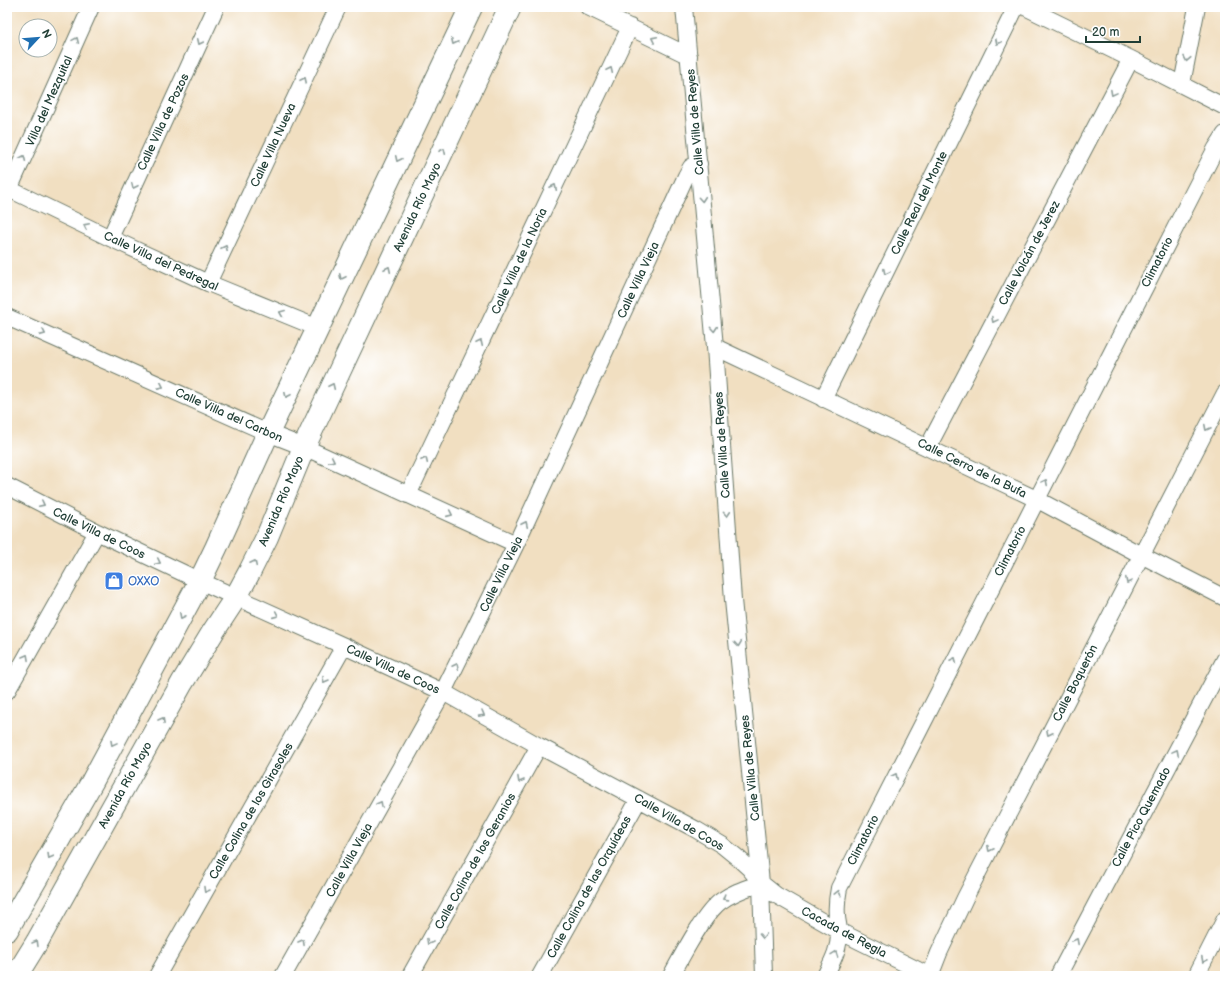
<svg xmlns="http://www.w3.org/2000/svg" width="1232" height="983" font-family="'Balsamiq Sans',sans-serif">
  <rect width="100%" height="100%" fill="#fff"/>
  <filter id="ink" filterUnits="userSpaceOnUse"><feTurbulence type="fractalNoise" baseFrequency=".025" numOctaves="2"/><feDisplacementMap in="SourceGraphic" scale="8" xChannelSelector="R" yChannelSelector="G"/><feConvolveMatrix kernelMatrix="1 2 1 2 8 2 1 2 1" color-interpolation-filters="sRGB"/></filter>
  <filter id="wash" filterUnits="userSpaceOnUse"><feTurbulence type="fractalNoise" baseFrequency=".012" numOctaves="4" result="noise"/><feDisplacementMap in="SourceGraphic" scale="16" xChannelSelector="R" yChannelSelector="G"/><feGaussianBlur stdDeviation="0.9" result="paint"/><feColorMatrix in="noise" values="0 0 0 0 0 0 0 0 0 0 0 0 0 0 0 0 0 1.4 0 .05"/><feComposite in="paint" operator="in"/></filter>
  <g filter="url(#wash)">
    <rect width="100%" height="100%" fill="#f1dfc1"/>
  </g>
  <g filter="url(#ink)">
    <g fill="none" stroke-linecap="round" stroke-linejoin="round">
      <defs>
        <path id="street" d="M588,7L689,56
          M684,7L715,347L733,600L761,883L764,976
          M1025,7L1131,59L1225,107
          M1182,84L1197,7
          M7,188L110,238L208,283L318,328
          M7,194L91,7
          M110,238L216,7
          M208,283L338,7
          M7,317L268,433L304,447L516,544
          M715,347L1036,499L1141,555L1225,598
          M823,399L1016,7
          M928,447L1131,59
          M7,486L97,532L200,581L344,646L443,692L539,746L695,829L722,845L738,858L749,868L761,883L776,895L839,931L930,976
          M408,495L630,27
          M7,691L97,532
          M157,976L344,646
          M283,976L443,692L516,544L686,176L691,167L699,164
          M410,976L539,746
          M540,976L639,799
          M671,976C682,956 704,913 721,901C733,892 747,888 761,883
          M825,976C832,962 840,948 839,931C839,926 837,921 837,916C836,906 837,898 839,888L1195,189L1216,148L1225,134
          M930,976L939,953L965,898L1225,393
          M1058,976L1225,659
          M1196,976L1225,919"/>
        <path id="secondary" d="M7,930L92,782L200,581L216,548L268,433L471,7
          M16,976L37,942L182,683L213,632L236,597L250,571L267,537L304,447L510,7"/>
      </defs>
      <use href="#street" stroke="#687665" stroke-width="18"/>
      <use href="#secondary" stroke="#687665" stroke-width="24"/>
      <use href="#street" stroke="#fff" stroke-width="16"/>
      <use href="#secondary" stroke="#fff" stroke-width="22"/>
    </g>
    <defs><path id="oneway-chevron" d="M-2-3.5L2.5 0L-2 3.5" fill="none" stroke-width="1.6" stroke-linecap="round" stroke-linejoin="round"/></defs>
    <g stroke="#8f9e9a">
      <use href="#oneway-chevron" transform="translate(654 39) rotate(-154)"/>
      <use href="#oneway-chevron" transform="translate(76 40) rotate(-66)"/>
      <use href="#oneway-chevron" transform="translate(200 42) rotate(115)"/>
      <use href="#oneway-chevron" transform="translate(454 42) rotate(116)"/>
      <use href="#oneway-chevron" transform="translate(998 42) rotate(116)"/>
      <use href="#oneway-chevron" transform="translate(1187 59) rotate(101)"/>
      <use href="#oneway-chevron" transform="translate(610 70) rotate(-65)"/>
      <use href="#oneway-chevron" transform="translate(304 80) rotate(-65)"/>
      <use href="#oneway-chevron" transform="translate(1113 93) rotate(118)"/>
      <use href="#oneway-chevron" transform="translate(443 151) rotate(-65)"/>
      <use href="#oneway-chevron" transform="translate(23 158) rotate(-66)"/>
      <use href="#oneway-chevron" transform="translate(398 159) rotate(115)"/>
      <use href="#oneway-chevron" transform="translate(134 186) rotate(115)"/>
      <use href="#oneway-chevron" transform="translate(554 187) rotate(-65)"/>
      <use href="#oneway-chevron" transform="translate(702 199) rotate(85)"/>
      <use href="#oneway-chevron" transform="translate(86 226) rotate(-154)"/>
      <use href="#oneway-chevron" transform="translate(225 248) rotate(-65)"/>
      <use href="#oneway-chevron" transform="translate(388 269) rotate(-65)"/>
      <use href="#oneway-chevron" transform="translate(886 272) rotate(116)"/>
      <use href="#oneway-chevron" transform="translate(342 277) rotate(115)"/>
      <use href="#oneway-chevron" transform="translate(282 313) rotate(-158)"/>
      <use href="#oneway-chevron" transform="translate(994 320) rotate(118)"/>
      <use href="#oneway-chevron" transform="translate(714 329) rotate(85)"/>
      <use href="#oneway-chevron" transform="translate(43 333) rotate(24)"/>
      <use href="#oneway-chevron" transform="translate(480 343) rotate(-65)"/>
      <use href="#oneway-chevron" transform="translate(161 386) rotate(24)"/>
      <use href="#oneway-chevron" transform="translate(332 386) rotate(-65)"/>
      <use href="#oneway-chevron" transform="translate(287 395) rotate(115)"/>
      <use href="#oneway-chevron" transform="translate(1207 428) rotate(117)"/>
      <use href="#oneway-chevron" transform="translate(332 460) rotate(25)"/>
      <use href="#oneway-chevron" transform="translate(425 460) rotate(-65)"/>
      <use href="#oneway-chevron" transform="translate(1045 482) rotate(-63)"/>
      <use href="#oneway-chevron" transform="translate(42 504) rotate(27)"/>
      <use href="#oneway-chevron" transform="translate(450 514) rotate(24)"/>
      <use href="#oneway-chevron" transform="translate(727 514) rotate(86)"/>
      <use href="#oneway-chevron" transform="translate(525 524) rotate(-65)"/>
      <use href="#oneway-chevron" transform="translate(158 562) rotate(25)"/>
      <use href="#oneway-chevron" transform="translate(254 563) rotate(-64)"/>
      <use href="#oneway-chevron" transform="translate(1128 581) rotate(117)"/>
      <use href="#oneway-chevron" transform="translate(276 615) rotate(24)"/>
      <use href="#oneway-chevron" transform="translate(182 616) rotate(117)"/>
      <use href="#oneway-chevron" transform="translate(738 644) rotate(84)"/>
      <use href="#oneway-chevron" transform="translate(26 657) rotate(-61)"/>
      <use href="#oneway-chevron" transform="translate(954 660) rotate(-63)"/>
      <use href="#oneway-chevron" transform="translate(456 666) rotate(-64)"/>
      <use href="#oneway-chevron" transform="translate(325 680) rotate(120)"/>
      <use href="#oneway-chevron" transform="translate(482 714) rotate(29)"/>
      <use href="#oneway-chevron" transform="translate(162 720) rotate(-61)"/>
      <use href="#oneway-chevron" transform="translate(1049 733) rotate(117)"/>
      <use href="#oneway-chevron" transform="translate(113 743) rotate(118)"/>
      <use href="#oneway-chevron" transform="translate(1176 752) rotate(-62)"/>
      <use href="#oneway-chevron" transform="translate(895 776) rotate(-63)"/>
      <use href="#oneway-chevron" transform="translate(520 780) rotate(119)"/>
      <use href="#oneway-chevron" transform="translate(380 804) rotate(-61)"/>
      <use href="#oneway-chevron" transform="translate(990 849) rotate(117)"/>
      <use href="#oneway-chevron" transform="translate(50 856) rotate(120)"/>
      <use href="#oneway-chevron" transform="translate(206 890) rotate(120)"/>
      <use href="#oneway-chevron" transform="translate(838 893) rotate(-76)"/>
      <use href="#oneway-chevron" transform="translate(725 898) rotate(148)"/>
      <use href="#oneway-chevron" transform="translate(763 936) rotate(88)"/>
      <use href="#oneway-chevron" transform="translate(1076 941) rotate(-62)"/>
      <use href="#oneway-chevron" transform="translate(302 942) rotate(-61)"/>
      <use href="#oneway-chevron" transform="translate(429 942) rotate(119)"/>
      <use href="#oneway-chevron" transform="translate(36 943) rotate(-59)"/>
      <use href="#oneway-chevron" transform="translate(835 954) rotate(-70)"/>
      <use href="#oneway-chevron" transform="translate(1204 960) rotate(117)"/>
    </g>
  </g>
  <defs>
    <symbol id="shop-square" viewBox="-11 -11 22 22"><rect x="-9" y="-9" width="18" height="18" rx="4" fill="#3f7fe0" stroke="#fff"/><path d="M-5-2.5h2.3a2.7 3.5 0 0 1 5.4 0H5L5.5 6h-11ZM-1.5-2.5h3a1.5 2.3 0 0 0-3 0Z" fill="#fff"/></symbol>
  </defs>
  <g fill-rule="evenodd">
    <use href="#shop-square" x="103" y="570" width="22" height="22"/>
  </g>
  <g text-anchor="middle" stroke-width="3" stroke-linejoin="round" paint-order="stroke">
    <g font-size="12" fill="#1f3d34" stroke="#fff">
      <text transform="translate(49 101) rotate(-66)" y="4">Villa del Mezquital</text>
      <text transform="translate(163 122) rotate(-65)" y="4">Calle Villa de Pozos</text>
      <text transform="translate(695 122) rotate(-95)" y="4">Calle Villa de Reyes</text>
      <text transform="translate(273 145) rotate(-65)" y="4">Calle Villa Nueva</text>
      <text transform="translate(919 203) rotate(-64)" y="4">Calle Real del Monte</text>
      <text transform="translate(417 207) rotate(-65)" y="4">Avenida Río Mayo</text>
      <text transform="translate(1029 253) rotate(-62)" y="4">Calle Volcán de Jerez</text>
      <text transform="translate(161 261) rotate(25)" y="4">Calle Villa del Pedregal</text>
      <text transform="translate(519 261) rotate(-65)" y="4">Calle Villa de la Noria</text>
      <text transform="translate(1157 262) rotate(-63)" y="4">Climatorio</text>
      <text transform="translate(638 280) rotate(-65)" y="4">Calle Villa Vieja</text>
      <text transform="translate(229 415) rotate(24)" y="4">Calle Villa del Carbon</text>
      <text transform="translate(722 445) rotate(-94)" y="4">Calle Villa de Reyes</text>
      <text transform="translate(972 468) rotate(26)" y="4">Calle Cerro de la Bufa</text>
      <text transform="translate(281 501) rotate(-67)" y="4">Avenida Río Mayo</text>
      <text transform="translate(99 533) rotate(26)" y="4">Calle Villa de Coos</text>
      <text transform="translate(1010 551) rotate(-63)" y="4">Climatorio</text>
      <text transform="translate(501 574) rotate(-64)" y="4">Calle Villa Vieja</text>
      <text transform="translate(393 669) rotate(25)" y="4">Calle Villa de Coos</text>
      <text transform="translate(1075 683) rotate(-63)" y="4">Calle Boquerón</text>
      <text transform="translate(750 768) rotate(-96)" y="4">Calle Villa de Reyes</text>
      <text transform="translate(125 785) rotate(-61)" y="4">Avenida Río Mayo</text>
      <text transform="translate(251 811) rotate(-60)" y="4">Calle Colina de los Girasoles</text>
      <text transform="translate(1141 817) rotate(-62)" y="4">Calle Pico Quemado</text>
      <text transform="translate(679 822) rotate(30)" y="4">Calle Villa de Coos</text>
      <text transform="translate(863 840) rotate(-63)" y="4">Climatorio</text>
      <text transform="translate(349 860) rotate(-61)" y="4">Calle Villa Vieja</text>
      <text transform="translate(475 861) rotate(-61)" y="4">Calle Colina de los Geranios</text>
      <text transform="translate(589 887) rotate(-61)" y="4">Calle Colina de las Orquídeas</text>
      <text transform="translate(844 932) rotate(28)" y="4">Cacada de Regla</text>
    </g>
    <g font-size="12" fill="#366cbe" stroke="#fff" text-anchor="start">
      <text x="128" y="585">OXXO</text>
    </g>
  </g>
  <rect width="1232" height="983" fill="none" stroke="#fff" stroke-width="24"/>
  <g transform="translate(38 38) rotate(64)"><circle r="19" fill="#ffffff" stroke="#a5b1ae"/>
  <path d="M0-3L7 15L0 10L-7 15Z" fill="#1f6fb2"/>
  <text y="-6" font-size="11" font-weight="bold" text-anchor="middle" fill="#1f3d34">N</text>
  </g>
  <path d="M1086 36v6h54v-6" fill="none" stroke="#1f3d34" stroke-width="2"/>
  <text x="1092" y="36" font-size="12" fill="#1f3d34" stroke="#ffffff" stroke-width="3" paint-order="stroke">20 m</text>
</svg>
